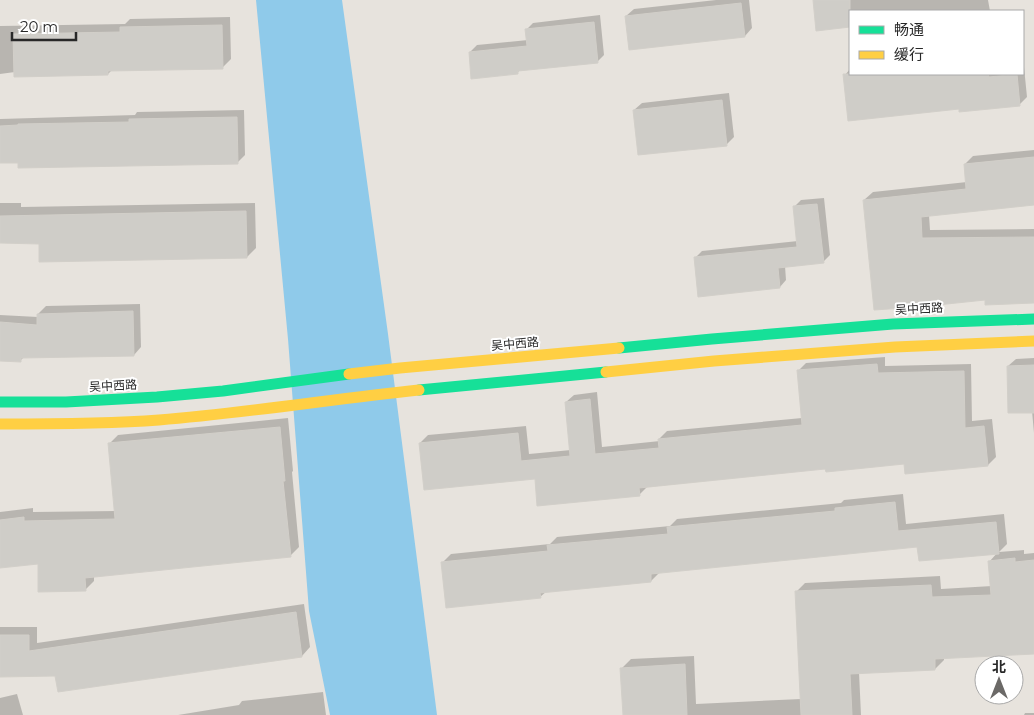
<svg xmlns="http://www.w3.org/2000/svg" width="1034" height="715" font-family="Montserrat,'Noto Sans SC',sans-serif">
  <rect width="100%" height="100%" fill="#e7e3dd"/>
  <path fill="#8fcaea" d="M256,0H342L388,334L437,715H330L309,611L288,339Z"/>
  <path fill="#0003" d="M716,0H749L752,28L745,36L626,16L634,9Z
    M814,0H988L990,11H850V26L817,29Z
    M600,15L604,55L597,62L520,70L517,73L470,52L477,45L528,40L526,30L533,23Z
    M230,17L231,59L222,68L112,70L108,74L15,72L0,74V26L125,24L130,19Z
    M1023,67H1024L1027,97L1020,104L960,108L845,75L850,69V74H1023Z
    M729,93L734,137L727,144L634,110L642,103Z
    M244,110L245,155L237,163L0,162V119L135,115L137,112Z
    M1034,150V203L929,215L930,230L1034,229V302L987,299L864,200L873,192L967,182L965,164L973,156Z
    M824,198L830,255L823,262L785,266L786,280L780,287L695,258L702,251L798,241L794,207L801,200Z
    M0,203H21V207L255,203L256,248L247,257L40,243L0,242Z
    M140,304L141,347L134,355L24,357L20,361L0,360V315L38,317V314L46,306Z
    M885,357V366L971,364L972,421L992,419L996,457L988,465L905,462L827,468L647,487L639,495L420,443L428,435L526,426L529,454L571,450L566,402L574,395L597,392L602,447L660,441L659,439L667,431L802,418L798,371L806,363Z
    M1034,358V433L1032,411L1008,366L1016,359Z
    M288,418L293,471L292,472L299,547L290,556L94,576V581L85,590L39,562L0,567V512L33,508V512L116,511L109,444L118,435Z
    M903,494L906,524L1004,514L1007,544L999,552L1024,550V554L1034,553V653L944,657V660L935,669L859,672L861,715H624L622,668L631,659L694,656L696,704L801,699L796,592L805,583L940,576L941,589L992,586L989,562L998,552L919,546L660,572L651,581L547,591L540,597L443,562L451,554L550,544L557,537L670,526L677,519L841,503L844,500Z
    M304,604L310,647L302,656L90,686L88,674L0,675V627H37V643Z
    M323,692L326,715H178L239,705L242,701Z
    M17,694L23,715H0V698Z
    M1025,713H1034V715H1024Z"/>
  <path fill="#cfcdc8" stroke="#d2cfc9" d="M813,0H850V27L816,31Z
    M741,3L745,37L629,50L625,16Z
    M594,22L598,63L518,71V74L471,79L469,52L527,46L525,29Z
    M222,25L223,69L108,71V75L14,77L13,34L120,32V27Z
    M843,74H988L989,77L1017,74L1020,106L959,112V109L848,121Z
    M722,100L727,146L638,155L633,110Z
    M237,117L238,164L18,168V163H0V126L18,125V124L129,122V119Z
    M1034,157V205L921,217L922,238L1034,237V303L985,305V300L918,307L874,310L863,200L966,189L964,164Z
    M817,204L824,263L778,268L780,288L698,297L694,257L797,247L793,206Z
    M246,211L247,258L39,262V244L0,243V216Z
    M133,311L134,356L21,358V362L0,361V322L37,325V314Z
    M877,364L878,373L964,371L965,428L984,426L988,466L905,474L904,464L826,472L825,469L639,488L640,496L537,506L535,479L424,490L419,443L518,433L521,461L570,456L565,402L590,399L595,454L659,448L658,439L802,425L797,370Z
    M1034,365V413H1008L1007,366Z
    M280,427L285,481H283L291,557L85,578L86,591L38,592V564L0,568V520L24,517V521L115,519L108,443Z
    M895,502L898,531L996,522L999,554L919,561L917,547L651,574V582L540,593L541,598L446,608L441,562L548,551L547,545L668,534L667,527L835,511V508Z
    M1015,558V562L1034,560V654L935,659V670L850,674L852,715H801L795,591L931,585L932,597L991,595L988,561Z
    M296,612L302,657L58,692L55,676L0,677V635H29V651Z
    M685,664L687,715H623L620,668Z"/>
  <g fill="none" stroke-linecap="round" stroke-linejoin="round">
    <path stroke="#16e098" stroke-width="11" d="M619,348L712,339L893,324L1034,319
      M419,390L606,372
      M0,402H66L157,397L223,391L349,374"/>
    <path stroke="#ffcf43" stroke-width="11" d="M606,372L714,361L895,347L1034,341
      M349,374L400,368L619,348
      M0,424C53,424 106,424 159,420C246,413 333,399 419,390"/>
  </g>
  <g text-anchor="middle" stroke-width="4" stroke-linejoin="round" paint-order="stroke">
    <g font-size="12" fill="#282828" stroke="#fff">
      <text transform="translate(919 309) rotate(-3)" y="4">吴中西路</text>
      <text transform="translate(515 344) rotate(-5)" y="4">吴中西路</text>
      <text transform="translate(113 386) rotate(-3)" y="4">吴中西路</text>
    </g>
  </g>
  <rect x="849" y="10" width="175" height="65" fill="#ffffff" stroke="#a9a9a9"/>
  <rect x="859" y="26" width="25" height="8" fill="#16e098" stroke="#a9a9a9"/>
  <text x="894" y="35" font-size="15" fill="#282828">畅通</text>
  <rect x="859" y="51" width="25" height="8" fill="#ffcf43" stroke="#a9a9a9"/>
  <text x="894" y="60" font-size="15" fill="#282828">缓行</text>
  <g transform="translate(999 680)"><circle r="24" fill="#ffffff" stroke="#a9a9a9"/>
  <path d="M0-4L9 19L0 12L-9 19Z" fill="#6b6967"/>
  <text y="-8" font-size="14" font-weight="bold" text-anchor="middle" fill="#282828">北</text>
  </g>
  <path d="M12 32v8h64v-8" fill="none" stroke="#282828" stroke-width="2.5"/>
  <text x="20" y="32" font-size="15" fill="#282828" stroke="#ffffff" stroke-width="4" paint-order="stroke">20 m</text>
</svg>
